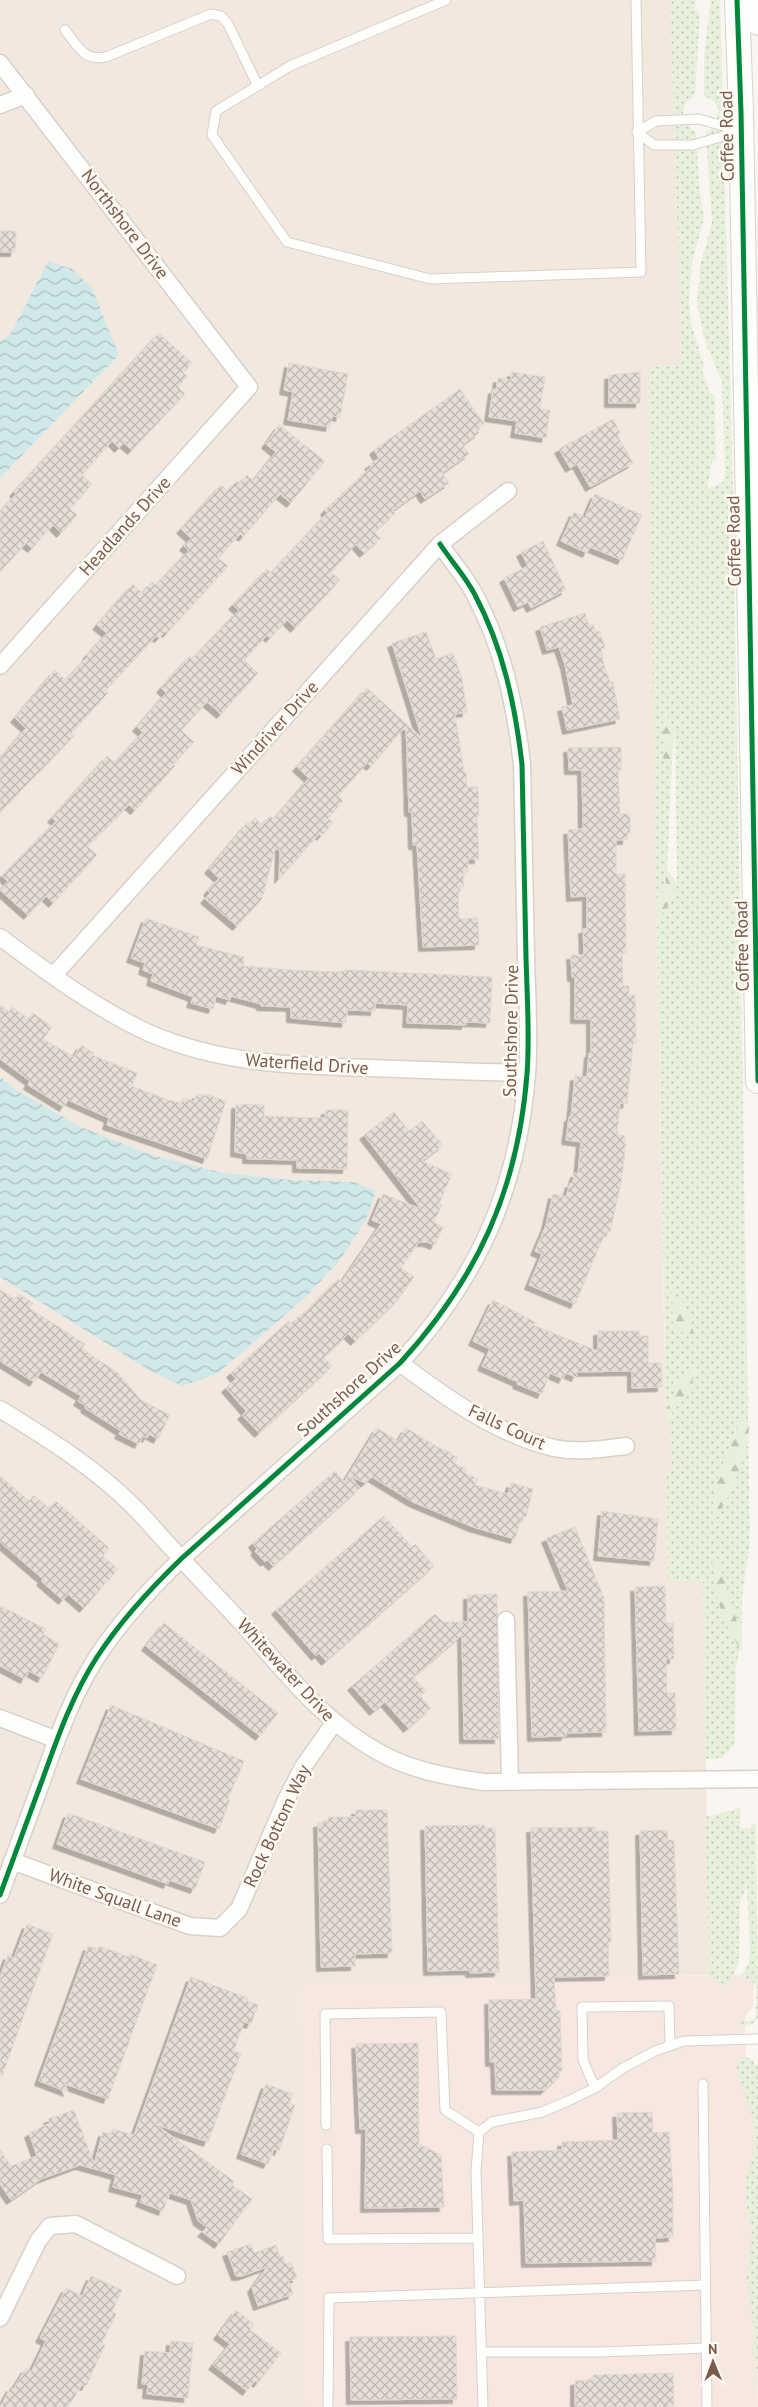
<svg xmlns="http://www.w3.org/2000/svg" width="758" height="2407" font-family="'PT Sans',sans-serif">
  <defs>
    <pattern id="grass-dots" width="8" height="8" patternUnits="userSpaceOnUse" patternTransform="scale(1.25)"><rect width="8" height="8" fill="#e7f0db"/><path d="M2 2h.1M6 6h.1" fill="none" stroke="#c0c6b4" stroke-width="1.8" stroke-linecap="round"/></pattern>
    <pattern id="forest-firs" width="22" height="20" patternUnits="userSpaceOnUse" patternTransform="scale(1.25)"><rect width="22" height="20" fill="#e7f0db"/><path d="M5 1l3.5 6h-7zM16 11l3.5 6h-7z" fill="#c0c6b4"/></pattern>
    <pattern id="water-waves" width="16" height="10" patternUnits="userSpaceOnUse" patternTransform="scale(1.25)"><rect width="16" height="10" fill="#d0e8ea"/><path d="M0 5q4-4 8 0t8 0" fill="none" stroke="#aebfc0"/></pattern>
    <pattern id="building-cross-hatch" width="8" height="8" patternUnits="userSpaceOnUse" patternTransform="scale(1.25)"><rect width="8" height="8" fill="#e6ded7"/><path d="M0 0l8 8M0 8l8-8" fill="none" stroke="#bfb7b1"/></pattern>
    <filter id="shadow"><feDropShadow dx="-4.5" dy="4.5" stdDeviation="0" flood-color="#0004"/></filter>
  </defs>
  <rect width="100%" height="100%" fill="#f9f5f0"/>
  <path fill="#f2e8de" d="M0,0H670L682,367L670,365L648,368L663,1282L666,1410L671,1423L672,1463L667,1477L668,1581H703L709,1975L298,1983L305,2407H0V1276L307,1296L340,1260L366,1220L354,1182L291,1180L219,1172L149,1154L81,1127L18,1091L0,1077V478L119,355L48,261L11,333L0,341Z"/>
  <path fill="#f6e8e1" d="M754,1975L753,2007L745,2017L746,2064L754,2073L758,2407H305L298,1982Z"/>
  <path fill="url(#grass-dots)" d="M670,0H696L695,9L700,13L695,96C682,102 681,111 685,124L696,132L699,183L704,219L692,261L689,300L691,323L704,366L702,370L710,393L715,395L716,460L712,461L707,489L723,482L725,474L722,381L705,341L697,304L700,265L712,223L706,132L717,124L718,108L714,101L704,96V56L710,6L712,0H720L733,488L750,1543L742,1596V1638L736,1666L735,1744L722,1758L705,1759L703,1581H668L667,1476L672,1463L669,1417L690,1388L697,1369L674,1395L666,1410L657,920L671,902L677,883L675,730L664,712L668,759L672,762L666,888L656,900L648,368L670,365L682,367Z
    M738,1808L741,1810L740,1828L751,1829V1824H756L758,2017L752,2024L740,2026L737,2022L752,2021L756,2016V1986L750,1979L739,1980L749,1963L750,1950L747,1885L740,1902L739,1962L728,1986L709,1977L706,1836V1816L716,1815Z
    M740,2057L749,2058L758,2066V2375L753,2351L754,2331L747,2278L752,2232L747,2208L746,2177L754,2151V2135L753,2119L738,2074L736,2064Z"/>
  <path fill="url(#forest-firs)" d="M663,711L675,730L672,762L663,758Z
    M665,867L677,883L671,902L657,920L656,900L666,888Z
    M672,1288C686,1303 692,1316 694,1337L673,1329Z
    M697,1367L690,1388L669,1417L666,1410L674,1395L673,1381Z
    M740,1418L749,1425C749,1456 729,1498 713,1524C710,1478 728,1459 740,1418Z
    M717,1556L742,1638V1653L724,1620L716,1593L712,1558Z"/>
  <path fill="url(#water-waves)" d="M48,261L72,269L92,288L119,355L0,478V341L11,333Z
    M0,1077L18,1091L81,1127L149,1154L219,1172L291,1180L354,1182L376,1191L366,1220L340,1260L307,1296L217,1374L182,1386L147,1369L0,1277Z"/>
  <path fill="url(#building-cross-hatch)" stroke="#e2d8d2" filter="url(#shadow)" d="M0,231H16L15,252H0Z
    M159,333L192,363L183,373L187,376L178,387L185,394L132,450L124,443L119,448L112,441L82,475L92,484L70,509L77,515L61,533L53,525L32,548L26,543L0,572V512L16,494L14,492Z
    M289,363L348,374L340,417L332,416L330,427L288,420L293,392L284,390Z
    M512,372L545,377L540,409L550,410L546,438L515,433L517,421L489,417L493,389L496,390L498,378L511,380Z
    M640,372V403H609V375Z
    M460,389L484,424L477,429L479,433L462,445L469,454L442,473L449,483L425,499L420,491L392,511L395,513L374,532L381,538L364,553L356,544L331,572L340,580L295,628L287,620L270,638L267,635L244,660L258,673L221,714L207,702L181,730L194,742L173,764L175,766L135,810L129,805L87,846L97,855L53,903L46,896L28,915L0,890L8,881L2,876L56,821L52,818L107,756L115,763L143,732L137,727L166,693L161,688L190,656L192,659L239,610L233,605L267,569L271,573L327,513L325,510L371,467L369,465L379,458L374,450Z
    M613,419L620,433L617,435L633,463L590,487L577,464L570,468L559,449Z
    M279,425L325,461L291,503L280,494L243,537L240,534L218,558L228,566L167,633L166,631L159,638L156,636L105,691L108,693L71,733L74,736L0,812V759L26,728L15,718L55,670L66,680L88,656L87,655L107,633L97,625L133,584L142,593L152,582L156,585L189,550L184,546L191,538L181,529L221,485L227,491L237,481L239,484L247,475L253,481L276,452L266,444Z
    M595,494L642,515L622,560L590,547L587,553L561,541L574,512L585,518Z
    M543,541L566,590L531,608L528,602L518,607L504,578L528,566L521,552Z
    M585,613L589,626L593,624L596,632L600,631L605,648L601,649L604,665L610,682H613L620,719L567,730L562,707L573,705L565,665L559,647L547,650L540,627Z
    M426,632L436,659L453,653L462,679L467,712L455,714L464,772H466L467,787H478L479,816H477L479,859H468V872H463L464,887H458L459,919L478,918L479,945L423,947L417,845H413L412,812H409L406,726L371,766L367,763L338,796L343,801L328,818L333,823L321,836L319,834L279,879L280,850L275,849L262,899L237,926L205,899L210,893L208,891L219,878L209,869L247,823L249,824L255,818L262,825L270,816L274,819L298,791L309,778L297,767L367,688L422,738L392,643Z
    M621,747V770H618L620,814H630V833H627V840H616V874H625L626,953H622L623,986H629V995H635L636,1043H633L627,1104L620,1103L617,1135L625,1136L624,1144H626L621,1183L610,1232L606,1231L575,1304L529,1285L542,1254L535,1251L546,1225L553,1194L566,1197L570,1183L572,1184L575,1173L578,1174L581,1142L566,1140L569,1117H571L575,1076L587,1077L589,1053H591V1019H575V977H572L571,955H584L583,929H587V896L571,897L568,830L583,829L582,770H569L568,748Z
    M146,918L199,937L196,945L244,957L243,966L291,970L337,972L348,970L492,977L490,1023L466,1022V1025L407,1023L408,1005L375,1003V1011L347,1010L346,1023L291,1018V1007L261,1006V1004L231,996L230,1000L216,996L213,1009L191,1003L193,997L151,981L153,974L143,970L145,963L131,958Z
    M0,1005L9,1012L12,1007L29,1019L33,1013L52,1027L43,1039L74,1057L81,1045L94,1053L92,1055L137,1073L132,1086L168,1100L181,1103L183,1098L194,1101L197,1094L206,1096V1094L226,1101L207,1159L107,1125L109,1118L68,1100L64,1107L28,1085L30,1081L0,1059Z
    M236,1104L264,1105V1116L289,1117L325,1118L326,1110H348L347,1169L297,1168V1160L247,1159V1154L235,1152Z
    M394,1112L409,1131L422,1121L443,1145L422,1161L452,1174L439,1204L442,1205L434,1222L443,1227L435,1245L427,1242H419L401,1268L414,1277L397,1301L355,1341L348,1334L324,1357L332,1366L259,1433L242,1415L246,1411L226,1388L236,1379L231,1373L289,1321L291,1323L311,1307L338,1279L341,1283L381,1224L372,1220L383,1194L421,1209L364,1135Z
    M0,1290L15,1299L19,1294L33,1303L29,1308L85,1344L82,1349L118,1373L141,1400L170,1415L158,1439L149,1434L147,1438L143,1436L139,1444L119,1434L121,1431L85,1408L86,1406L78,1401L81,1396L41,1372L34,1382L0,1361Z
    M493,1300L535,1322L533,1325L598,1351V1331H639V1336H648V1363H661L662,1387L632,1388V1371L578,1372L576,1377L566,1373L563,1379L550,1373L542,1394L517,1384L518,1382L482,1366L490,1349L473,1341Z
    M377,1428L398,1441L406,1428L439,1448L452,1453L451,1455L457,1457L455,1464L467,1469L465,1473L478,1479L475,1485L508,1494L511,1483L533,1489L526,1517L522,1516L515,1539L473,1527L413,1502L372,1477L365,1483L350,1476L360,1488L273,1566L267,1560L265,1562L255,1551L257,1549L253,1543L335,1471L344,1482Z
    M0,1476L29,1501L34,1495L49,1509L56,1501L109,1548L103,1556L118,1569L84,1608L68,1594L63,1600L41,1581L43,1579L0,1542Z
    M602,1511L658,1519L654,1561L598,1556Z
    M384,1516L412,1547L415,1544L434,1566L326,1661L319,1653L316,1656L276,1610Z
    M575,1527L604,1598L606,1732L566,1733V1736L532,1737L528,1592L568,1591L546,1538Z
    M665,1586L666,1623H673L674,1659H666L667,1693H675L676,1730L639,1731L635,1587Z
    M497,1594L499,1739H464L462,1635L413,1677L426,1691L420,1696L431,1708L408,1728L385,1702L374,1711L352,1686L435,1614L443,1622H468V1595Z
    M0,1606L46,1629L43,1634L59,1644L42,1678L29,1671L25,1679L0,1666Z
    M164,1623L278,1713L260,1736L146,1646Z
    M111,1705L244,1761L228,1799L230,1800L219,1829L81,1779Z
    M356,1810H387L392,1953L355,1954V1966L321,1967L318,1823L328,1822V1817H356Z
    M68,1813L205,1862L195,1889L169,1880L168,1884L57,1844Z
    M485,1825V1828H495L499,1972L470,1973V1970L428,1971L425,1826Z
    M595,1827L596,1831H608L611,1942H608L609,1976L554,1977L556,2010L560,2011L562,2071H559V2077L545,2090H496L495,2062H490L489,2000L536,1999L531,1828Z
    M667,1830L668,1840H674L679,1974L643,1975L640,1831Z
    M27,1924L53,1934L2,2076L0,2075V1977L8,1955L14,1958Z
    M88,1946L98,1949L99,1946L129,1957L130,1954L157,1965L108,2099L65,2084L68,2092L39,2081Z
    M191,1977L248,1998L247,2001L258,2005L251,2024L244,2022L234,2051L241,2053L208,2142L155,2124L234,2181L232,2185L252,2199L219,2244L202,2232L207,2227L198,2221L191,2200L170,2193L163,2211L140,2202L143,2195L113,2187L116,2175L80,2165L41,2179L11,2200L0,2184V2150L11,2166L37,2156L29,2133L50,2123L48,2119L74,2110L94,2164L103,2132L111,2134L113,2129L134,2135Z
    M418,2043L419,2144L441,2155L444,2207L365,2208L366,2129H360L356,2044Z
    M266,2084L293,2094L289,2103L295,2105L279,2151L274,2149L268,2164L241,2154Z
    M652,2112L653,2133L669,2132L673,2192V2237L655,2238L656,2261L526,2263L524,2200L514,2201L512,2152L562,2150V2142L618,2140L617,2113Z
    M251,2244L254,2253L276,2245L280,2257L283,2256L286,2264L291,2262L297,2278L289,2281L293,2294L258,2306L252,2288L267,2267L242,2276H236L227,2252Z
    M91,2276L122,2290L112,2312L116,2314L102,2343L105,2345L86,2386L82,2385L68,2407H0L11,2387L13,2389L26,2368L31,2372L46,2341L40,2338L66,2288L82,2296Z
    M236,2310L254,2324L250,2330L281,2353L258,2383L255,2381L247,2391L213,2365L230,2344L218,2335Z
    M456,2336L457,2399L351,2400L350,2337Z
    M171,2341L193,2343L188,2398L147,2394L148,2384H142L145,2351L170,2353Z
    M673,2373L674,2407L575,2406V2381L593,2380V2375Z"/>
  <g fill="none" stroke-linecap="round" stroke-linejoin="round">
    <defs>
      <path id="lane" d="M446,0L290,66L216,111L212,135L287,242L430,279L641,272L636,0
        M65,30C78,46 83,61 106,57L211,14L221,16L228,24L258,86
        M699,119L741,131L693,145H654L637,132L656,121Z
        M703,2084L707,2407
        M595,2088L583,2060L582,2007L669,2006L670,2046
        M326,2125L325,2014L441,2012L445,2110L479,2132
        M327,2149L328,2239L478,2238
        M481,2352H602L707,2348
        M328,2405L329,2298L706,2285
        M483,2407L476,2171L479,2132L492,2122L542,2112L568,2101L595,2088L623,2068L655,2051L684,2041L758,2039"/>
      <path id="street" d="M0,63L249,387L0,666
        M0,105L26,95
        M0,937C48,973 95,1008 149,1033C220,1064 296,1066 372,1068C424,1070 475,1072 527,1073
        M53,976L440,544L508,491
        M400,1363C445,1397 498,1435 554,1448C578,1453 602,1449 626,1446
        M0,1409C47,1438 94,1467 134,1507C150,1523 164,1541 180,1557C202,1582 225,1604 247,1629C288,1676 326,1724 382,1754C414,1771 449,1777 484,1782L758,1779
        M506,1620L510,1781
        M0,1718L57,1740
        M12,1861L190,1926L220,1928L239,1909L286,1800L303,1767L334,1723
        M0,1895C14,1856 29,1817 43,1778C58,1736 73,1694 97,1657C121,1620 150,1589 181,1559L400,1363C478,1278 518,1189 527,1074C530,1036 527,996 526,957C525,892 523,828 522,764C515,704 503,648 475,595C466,577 451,561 440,544
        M0,2318L38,2241L50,2226L76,2224L177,2276"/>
      <path id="secondary" d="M737,0L741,112L758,1081
        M757,0L758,23"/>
    </defs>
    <use href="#lane" stroke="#d7d1cb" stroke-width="11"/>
    <use href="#street" stroke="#d7d1cb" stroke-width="19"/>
    <use href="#secondary" stroke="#d9d2cb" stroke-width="26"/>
    <use href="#lane" stroke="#fefefd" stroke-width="9"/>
    <use href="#street" stroke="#fefefd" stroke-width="16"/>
    <use href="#secondary" stroke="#fefefd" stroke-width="24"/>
    <defs>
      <path id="cycleway" d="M737,0L741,112L758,1081
        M0,1895C14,1856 29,1817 43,1778C58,1736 73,1694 97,1657C121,1620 150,1589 181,1559L400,1363C478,1278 518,1189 527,1074C530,1036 527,996 526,957C525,892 523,828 522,764C515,704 503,648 475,595C466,577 451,561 440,544"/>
    </defs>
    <use href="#cycleway" stroke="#fffaf3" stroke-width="8"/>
    <use href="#cycleway" stroke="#00873e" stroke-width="5"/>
  </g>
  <g text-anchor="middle" stroke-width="5" stroke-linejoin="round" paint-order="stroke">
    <g font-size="18" fill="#7a5c4d" stroke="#fffaf3">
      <text transform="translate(727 136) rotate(-91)" y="6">Coffee Road</text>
      <text transform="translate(125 224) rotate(53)" y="6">Northshore Drive</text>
      <text transform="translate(125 526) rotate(-48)" y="6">Headlands Drive</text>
      <text transform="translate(734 541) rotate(-91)" y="6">Coffee Road</text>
      <text transform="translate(275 728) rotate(-48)" y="6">Windriver Drive</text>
      <text transform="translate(742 946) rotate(-91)" y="6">Coffee Road</text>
      <text transform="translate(511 1031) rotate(-89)" y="6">Southshore Drive</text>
      <text transform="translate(307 1064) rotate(4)" y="6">Waterfield Drive</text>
      <text transform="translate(349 1389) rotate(-42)" y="6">Southshore Drive</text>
      <text transform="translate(507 1427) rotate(25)" y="6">Falls Court</text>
      <text transform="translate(286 1670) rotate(47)" y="6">Whitewater Drive</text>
      <text transform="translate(277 1826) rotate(-65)" y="6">Rock Bottom Way</text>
      <text transform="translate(115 1898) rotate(20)" y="6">White Squall Lane</text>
    </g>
  </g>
  <g transform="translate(713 2362) rotate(359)" stroke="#fffaf3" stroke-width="4" paint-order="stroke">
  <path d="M0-4L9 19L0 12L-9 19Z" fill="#7a5c4d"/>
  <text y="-8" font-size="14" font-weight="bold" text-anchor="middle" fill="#7a5c4d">N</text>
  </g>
</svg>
